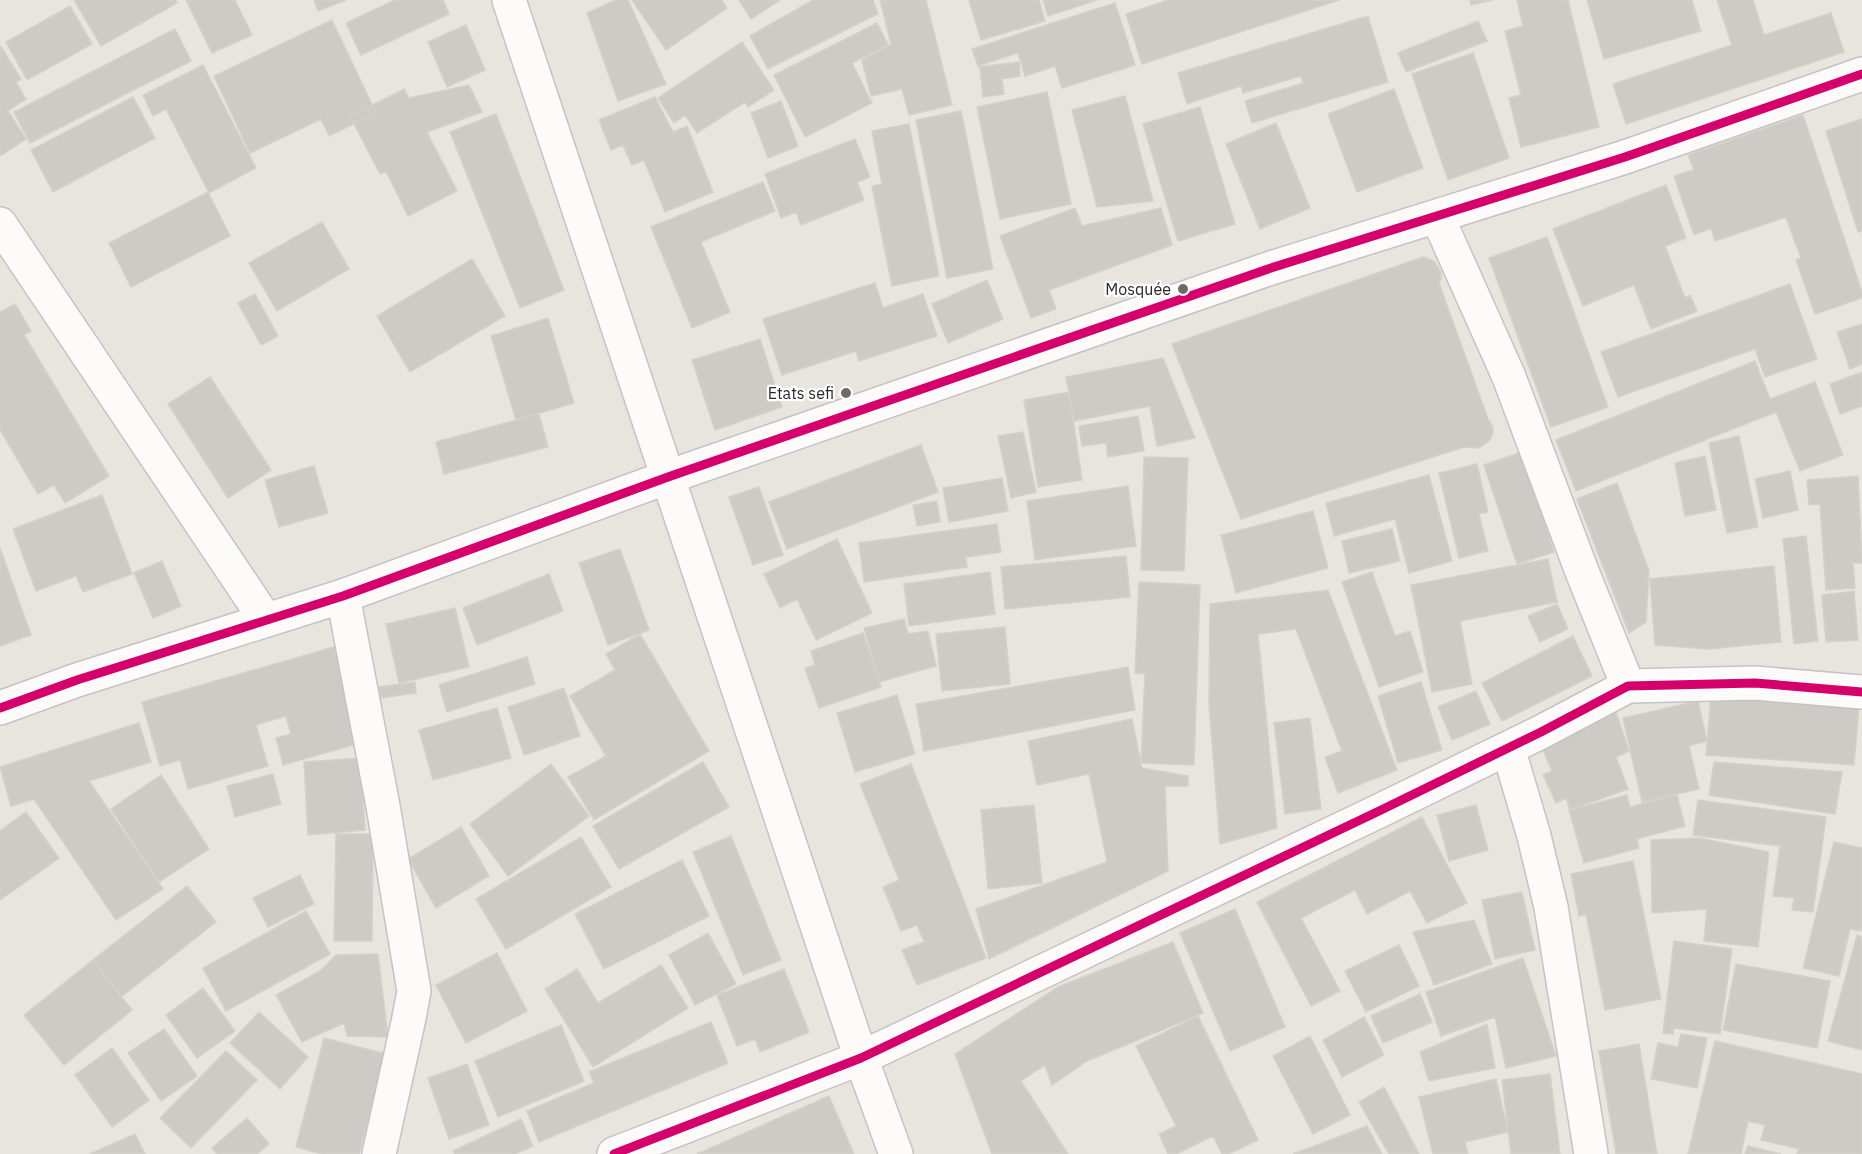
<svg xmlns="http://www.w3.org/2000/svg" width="1862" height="1154" font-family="'IBM Plex Sans',sans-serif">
  <rect width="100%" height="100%" fill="#e8e5de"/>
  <path fill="#cdcbc5" stroke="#d3d1ca" stroke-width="1.5" d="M74,0H175L177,3L101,46Z
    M186,0H235L252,35L212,53Z
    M314,0H346L318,11Z
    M395,0H443L449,14L361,55L346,23Z
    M616,0H628L666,84L618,101L587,13Z
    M632,0H722L727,8L666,50Z
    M739,0H780L751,19Z
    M813,0H873L878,14L768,69L750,36Z
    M880,0H926L952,105L909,115L902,89L871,96L862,60L891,44Z
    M969,0H1039L1045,21L981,40Z
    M1043,0H1097L1048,16Z
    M1168,0H1339L1142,64L1126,14Z
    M1470,0H1493L1471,5Z
    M1517,0H1568L1599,127L1521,147L1509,98L1521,95L1505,31L1523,26Z
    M1587,0H1692L1701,31L1604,59Z
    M1717,0H1753L1764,35L1831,13L1844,52L1626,124L1613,84L1732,45Z
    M1115,3L1135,65L1062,88L1055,66L1025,76L1018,53L978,66L972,49Z
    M70,6L92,44L27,80L6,42Z
    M1368,16L1388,82L1252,123L1245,101L1303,83L1301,76L1243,93L1241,86L1187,104L1178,73Z
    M332,20L376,113L329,136L321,119L250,153L214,76Z
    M1478,21L1487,41L1406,72L1398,53Z
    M877,23L888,45L852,63L872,103L805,137L774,75Z
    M466,25L485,70L447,87L428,42Z
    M175,29L191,61L30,143L14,112Z
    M742,42L774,90L748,107L745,102L697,133L685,115L674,123L658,98Z
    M0,45L21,79L16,82L26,99L8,111L26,139L0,156Z
    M1473,53L1509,158L1448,180L1412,74Z
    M1019,62L1020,76L1002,79L1004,94L983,97L980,67Z
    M203,65L256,168L209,193L166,109L153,116L143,95Z
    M469,85L482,112L427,132L457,191L408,216L386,171L380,174L350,116L404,89L409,98Z
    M1394,89L1423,168L1357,192L1328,114Z
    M1047,92L1071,204L1000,219L977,107Z
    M1125,96L1153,201L1097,207L1072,110Z
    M133,97L155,138L53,192L31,150Z
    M655,97L673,132L687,126L713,192L665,212L644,160L632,165L623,145L611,150L599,120Z
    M781,101L798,146L768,158L751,113Z
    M1200,107L1235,224L1178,241L1143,124Z
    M961,111L993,269L947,278L916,120Z
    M496,114L564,290L520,308L450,132Z
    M1803,115L1862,292V298L1815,314L1796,260L1801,258L1786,217L1715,241L1711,228L1694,235L1674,176L1694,170L1688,155Z
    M1862,119V231L1858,232L1826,131Z
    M1276,123L1310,208L1260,229L1226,144Z
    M909,124L939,276L892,286L872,186L882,184L872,131Z
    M855,139L870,177L857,182L864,200L801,225L796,212L781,218L765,174Z
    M763,182L775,211L701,242L730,312L692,328L651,227Z
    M1666,185L1686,238L1665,246L1685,298L1690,295L1697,311L1651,329L1634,285L1583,306L1553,229Z
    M208,192L230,236L131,287L109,243Z
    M1075,208L1082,226L1161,208L1172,245L1049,290L1056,309L1031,318L1000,236Z
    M322,222L349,269L277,311L249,263Z
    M1547,237L1608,407L1551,427L1489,258Z
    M1423,257L1434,261L1441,272V279L1439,283L1488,419L1493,427V433L1490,440L1479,448L1464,447L1241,519L1172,344Z
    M472,259L505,316L410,372L377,316Z
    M987,280L1003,319L948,343L932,304Z
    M875,283L883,308L923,294L937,336L859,361L856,351L782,375L763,319Z
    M1790,284L1817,359L1765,377L1755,349L1618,397L1601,352Z
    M255,294L278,336L261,345L238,303Z
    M15,304L31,331L24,335L109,476L65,503L54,485L38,494L0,430V312Z
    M548,318L574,403L516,420L491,336Z
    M1862,324V364L1850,369L1837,332Z
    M760,339L782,407L715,430L692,360Z
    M1163,358L1195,438L1157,446L1150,406L1074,421L1066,377Z
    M1755,361L1770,399L1815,382L1843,455L1800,471L1776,412L1576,491L1556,440Z
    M1862,372V406L1840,414L1830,384Z
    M210,377L271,470L228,498L168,404Z
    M1069,392L1082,480L1038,487L1024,400Z
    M539,414L548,447L444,474L436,442Z
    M1138,416L1144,451L1108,457L1106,443L1082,446L1079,426Z
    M1023,432L1036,492L1011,498L998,436Z
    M1739,436L1758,527L1727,533L1709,443Z
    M921,445L938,492L787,549L769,502Z
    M1522,452L1554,552L1517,564L1484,465Z
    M1705,456L1716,510L1685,516L1675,463Z
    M1144,457L1188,458L1184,571L1141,570Z
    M1477,464L1488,512L1479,514L1488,551L1459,558L1439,473Z
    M314,466L328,513L279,527L265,480Z
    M1790,471L1798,510L1763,518L1755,479Z
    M1429,475L1452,561L1409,573L1395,519L1334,536L1326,503Z
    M1858,476L1862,563H1853L1855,588L1826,590L1820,504L1809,505L1807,480Z
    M1002,478L1008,511L949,522L943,488Z
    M1617,483L1649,571L1646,622L1629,633L1577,499Z
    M1128,486L1136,546L1035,560L1027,501Z
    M759,487L783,555L753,565L729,497Z
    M102,495L132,574L83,592L76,576L36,591L13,529Z
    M937,501L940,522L917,526L913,505Z
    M1313,511L1328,568L1236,593L1221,535Z
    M997,524L1001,552L966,557L967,567L864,582L859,543Z
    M1392,529L1400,561L1349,573L1342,541Z
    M1806,536L1818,641L1794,644L1783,539Z
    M837,539L872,613L816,640L797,599L780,608L764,574Z
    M0,548L31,635L0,646Z
    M620,549L649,630L608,645L579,563Z
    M1126,556L1130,597L1005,609L1001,567Z
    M1548,559L1557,602L1460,621L1472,684L1432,692L1411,585Z
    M162,561L181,606L153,618L134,573Z
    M1774,566L1781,642L1709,649L1655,645L1650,579Z
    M990,572L995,614L909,626L904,584Z
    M1372,572L1395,636L1410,631L1423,672L1379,687L1342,582Z
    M549,574L563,611L477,645L463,608Z
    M1139,582L1200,585L1194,765L1141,763L1145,674L1135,673Z
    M1328,590L1397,770L1338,793L1325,757L1342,751L1296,629L1258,634L1277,828L1220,844L1209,704L1210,604Z
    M1854,591L1858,640L1826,642L1822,595Z
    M1557,604L1568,629L1540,642L1528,616Z
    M455,608L469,667L399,683L386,624Z
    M904,619L908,634L928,631L936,666L879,682L864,628Z
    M1005,627L1010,684L942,691L936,634Z
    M863,633L881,687L819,708L805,668L815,665L811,651Z
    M640,634L709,751L594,820L568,777L606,756L570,696L615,670L606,654Z
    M1573,636L1592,676L1502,721L1482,683Z
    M334,647L360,743L283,765L276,738L291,734L286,716L256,725L268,766L188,789L180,760L160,766L142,702Z
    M527,657L535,684L447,712L439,685Z
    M1128,667L1135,710L924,751L916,704Z
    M415,682L416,693L381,698L379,687Z
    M1421,682L1442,750L1398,763L1378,696Z
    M564,688L580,736L524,755L508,707Z
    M1476,691L1490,724L1452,740L1438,707Z
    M897,695L915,754L855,772L837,713Z
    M1711,697L1859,707L1854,765L1706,755Z
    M1698,701L1707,741L1689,746L1699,789L1642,802L1623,718Z
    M497,708L511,758L433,780L419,730Z
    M1616,712L1629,751L1616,757L1628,789L1570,810L1566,798L1556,803L1543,775L1552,771L1542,747Z
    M1310,718L1321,809L1285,814L1274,723Z
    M1132,719L1142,768L1188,776V786H1165L1168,871L989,959L976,909L1107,862L1089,774L1037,785L1028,741Z
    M139,723L151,762L89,781L163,889L116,920L34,799L11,806L0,767Z
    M361,758L365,830L308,835L304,762Z
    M703,762L729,807L619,869L593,826Z
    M1714,762L1842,772L1835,814L1709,795Z
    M551,764L589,816L508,876L470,824Z
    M911,764L986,958L917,985L902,950L924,942L917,925L901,931L883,887L899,880L860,784Z
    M273,774L281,804L235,817L227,786Z
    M161,775L209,849L159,882L111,809Z
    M1627,795L1630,807L1677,795L1685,826L1637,839L1639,848L1584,863L1569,810Z
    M1698,800L1826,817L1813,912L1792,910L1794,898L1773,896L1780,846L1693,835Z
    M1034,805L1042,883L988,889L981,810Z
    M1476,805L1488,850L1449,861L1437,815Z
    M26,812L59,858L0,900V831Z
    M1422,817L1467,903L1427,923L1410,891L1367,914L1355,890L1301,918L1340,991L1311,1006L1257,902Z
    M461,827L489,876L436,908L408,859Z
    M336,834H373L372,941H334Z
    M731,836L781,960L743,975L693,852Z
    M581,837L611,887L506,949L476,899Z
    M1699,838L1769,852L1758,947L1704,941L1707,909L1652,913L1651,840Z
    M1834,842L1862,848V927L1861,931L1850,929L1839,976L1803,968Z
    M682,860L709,916L604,969L575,914Z
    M1633,861L1661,999L1605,1010L1586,914L1579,916L1571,874Z
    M300,875L314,904L268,927L253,898Z
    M187,886L216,922L121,997L93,960Z
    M1522,892L1535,950L1495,959L1482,900Z
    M1235,909L1285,1027L1230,1051L1180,933Z
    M306,911L330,954L226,1011L203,968Z
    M1474,920L1492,964L1434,985L1413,932Z
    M708,933L736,984L695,1005L669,955Z
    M1857,935L1862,937V1050L1828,1041Z
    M1674,941L1732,949L1720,1034L1674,1028L1673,1034L1663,1033Z
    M1173,942L1203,1013L1087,1061L1052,1085L1045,1065L1021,1081L1068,1154H992L955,1054L1058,987Z
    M1399,945L1419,986L1366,1012L1345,971Z
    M497,953L527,1011L466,1043L436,985Z
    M378,954L388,1037L347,1036L344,1023L302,1042L276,995L320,971L336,955Z
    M1523,958L1556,1056L1506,1068L1495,1017L1441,1036L1426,992Z
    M93,960L132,1010L64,1065L24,1015Z
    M1736,964L1830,981L1817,1048L1723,1030Z
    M661,965L688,1008L593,1067L545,989L577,969L598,1003Z
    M784,969L809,1032L760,1052L755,1039L737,1046L717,995Z
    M203,988L235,1031L197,1058L166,1015Z
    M1420,994L1432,1022L1383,1043L1371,1016Z
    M259,1012L308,1057L280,1089L230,1043Z
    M1198,1016L1258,1140L1229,1154H1222L1213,1136L1176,1154H1168L1159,1134L1176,1126L1136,1046Z
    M1364,1017L1384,1055L1342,1077L1323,1040Z
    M711,1022L728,1063L539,1142L527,1111L594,1083L589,1072Z
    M1487,1024L1495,1068L1429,1081L1420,1052Z
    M561,1025L584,1081L498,1117L475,1061Z
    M164,1029L197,1076L161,1101L128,1053Z
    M1681,1034L1707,1038L1697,1088L1651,1079L1658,1043L1678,1047Z
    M1310,1036L1350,1115L1313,1134L1273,1056Z
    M324,1038L386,1054L359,1154H322L296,1147Z
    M1715,1041L1862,1074V1154H1797L1799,1149L1761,1140L1765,1125L1748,1121L1741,1154H1688Z
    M1639,1044L1657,1154H1616L1599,1051Z
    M112,1048L149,1100L112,1127L75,1075Z
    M226,1051L257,1080L191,1148L160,1118Z
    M467,1064L489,1125L449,1139L428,1078Z
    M1550,1074L1560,1154H1511L1502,1080Z
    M1496,1079L1508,1132L1465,1142L1468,1154H1433L1419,1097Z
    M1384,1087L1419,1154H1389L1359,1102Z
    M829,1096L854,1154H697Z
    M247,1118L269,1144L257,1154H217L212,1148Z
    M521,1119L533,1146L515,1154H455L453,1151Z
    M1367,1126L1382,1154H1293Z
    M135,1134L145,1154H90Z
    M1748,1146L1781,1154H1745Z"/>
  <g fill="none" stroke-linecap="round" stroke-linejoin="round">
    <defs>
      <path id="minor" d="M1437,216L1509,377L1581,569L1628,686
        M0,224L266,620
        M343,596L383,806L414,991L409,1018L379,1154
        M0,708L77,680L343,596L668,477L1271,268L1625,157L1862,74
        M1508,748L1534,836L1551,907L1591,1154
        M614,1154L861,1058L1377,812L1541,732L1628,686L1755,683L1862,692"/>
      <path id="tertiary" d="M509,0L861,1058L896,1154"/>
    </defs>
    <use href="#minor" stroke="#c5c3c4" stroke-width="36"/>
    <use href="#tertiary" stroke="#c5c3c4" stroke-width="36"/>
    <use href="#minor" stroke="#fcfbfa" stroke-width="33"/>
    <use href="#tertiary" stroke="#fcfbfa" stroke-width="33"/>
    <defs>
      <path id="cycleway" d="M0,708L77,680L343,596L668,477L1271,268L1625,157L1862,74
        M614,1154L861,1058L1377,812L1541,732L1628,686L1755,683L1862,692"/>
    </defs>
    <use href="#cycleway" stroke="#fff" stroke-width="13"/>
    <use href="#cycleway" stroke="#d6006c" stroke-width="9"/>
  </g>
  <g fill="#6c6b68" stroke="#fff" stroke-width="2">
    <circle cx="1183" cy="289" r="6"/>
    <circle cx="846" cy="393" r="6"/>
  </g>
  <g text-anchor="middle" stroke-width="4.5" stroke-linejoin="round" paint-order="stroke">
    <g font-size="16" fill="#292929" stroke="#fff" text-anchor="end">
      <text x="1171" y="295">Mosquée</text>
      <text x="834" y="399">Etats sefi</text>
    </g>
  </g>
</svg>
